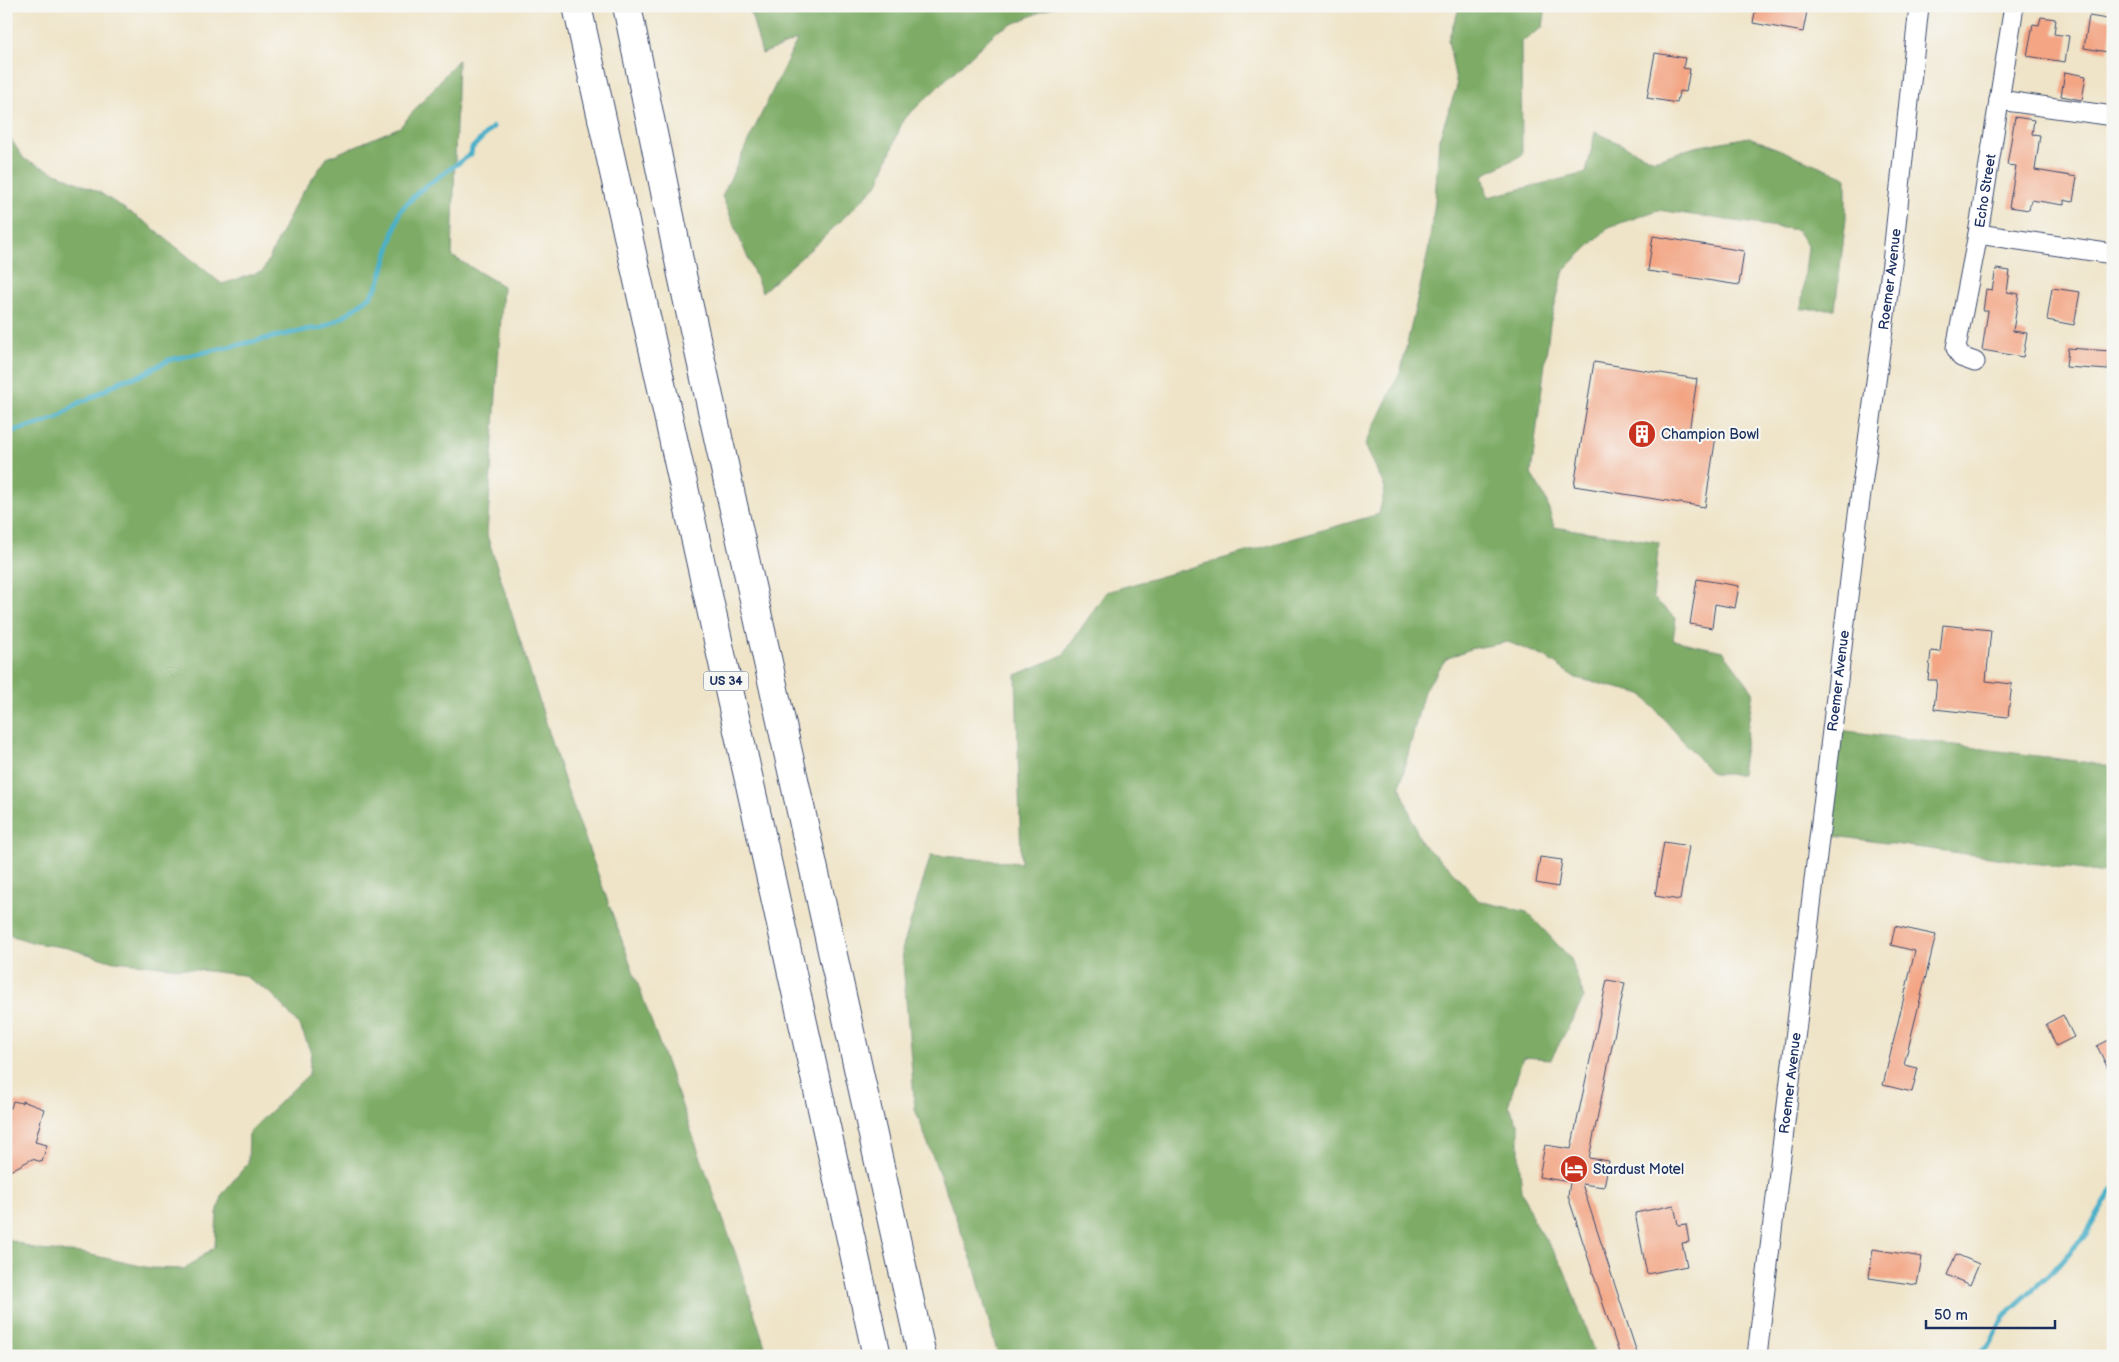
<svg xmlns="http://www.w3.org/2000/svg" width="2119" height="1362" font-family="'Balsamiq Sans',sans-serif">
  <rect width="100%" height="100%" fill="#f6f6f2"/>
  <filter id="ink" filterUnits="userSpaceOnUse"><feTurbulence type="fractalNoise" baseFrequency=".02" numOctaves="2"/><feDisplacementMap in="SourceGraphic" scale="10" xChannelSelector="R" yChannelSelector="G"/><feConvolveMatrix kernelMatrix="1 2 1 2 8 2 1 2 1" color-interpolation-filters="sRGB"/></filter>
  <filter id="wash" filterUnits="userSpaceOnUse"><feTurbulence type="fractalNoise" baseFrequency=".0096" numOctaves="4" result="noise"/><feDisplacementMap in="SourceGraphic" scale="20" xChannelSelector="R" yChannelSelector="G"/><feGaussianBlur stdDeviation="1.12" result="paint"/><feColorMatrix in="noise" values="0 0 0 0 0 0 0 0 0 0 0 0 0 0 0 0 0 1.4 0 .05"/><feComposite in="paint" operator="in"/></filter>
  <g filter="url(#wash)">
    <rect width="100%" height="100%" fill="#efe4c8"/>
    <path fill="#7eac66" stroke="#4c6e62" d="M749,6H1054L997,31L903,120L878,184L821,240L762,292L722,196L797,40L762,54Z
      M1460,6H1546L1543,27L1521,42L1522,155L1483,175L1488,197L1586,173L1595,132L1654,160L1695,147L1749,137L1846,177V219L1835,309H1801L1808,247L1797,230L1658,210L1609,227L1564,270L1550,324L1531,474L1546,499L1554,527L1659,542L1653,598L1676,618L1673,640L1723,651L1753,691L1741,774H1712L1642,694L1576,678L1545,657L1508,642L1470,649L1446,659L1424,691L1400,786L1421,843L1451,870L1479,901L1527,912L1571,959L1584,998L1551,1059L1523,1057L1508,1106L1519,1125V1159L1522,1191L1533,1220L1563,1266L1593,1349L1592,1356H998L975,1269L915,1109L902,950L931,855L1021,863L1016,675L1063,655L1106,592L1379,514L1385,488L1365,445L1401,370L1428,252L1435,201L1439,139L1457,86L1448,40Z
      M458,60L452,256L503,286L487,535L566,786L736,1255L768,1356H6V1238L37,1250L82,1253L150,1268L184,1269L215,1247L217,1213L223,1193L248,1163L249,1132L309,1074L311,1053L301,1028L272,994L243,975L107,960L68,948L35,943L6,934V132L24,159L99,192L149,225L222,284L263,271L298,199L327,158L400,127Z
      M1832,729L2113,766V874L1820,834Z"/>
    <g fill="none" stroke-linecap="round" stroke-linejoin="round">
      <path stroke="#4ab0c9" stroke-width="5" d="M6,433L39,424L58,417L82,401L87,400L123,380L139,376L169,360L310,329H320L341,318L371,296L379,283L400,211L419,191L471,154L472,148L493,127
        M1976,1356L1988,1347L2004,1316L2054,1270L2086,1234L2113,1189"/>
    </g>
    <g id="blocks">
      <path fill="#f3a584" d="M1756,6H1808L1803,32L1753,23Z
        M2089,16L2113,20L2108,52L2084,48Z
        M2041,17L2056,19L2054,34L2069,36L2065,62L2027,56L2033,24L2039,25Z
        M1655,53L1685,58L1683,68L1690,69L1686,92L1679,91L1677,103L1647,98Z
        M2065,72L2086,76L2082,100L2061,96Z
        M2015,117L2034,120L2032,134L2040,135L2035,170L2077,177L2073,202L2064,200V205L2031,200L2029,210L2009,207L2016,166L2007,165Z
        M1653,236L1744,251L1739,285L1648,271Z
        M1996,269L2010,271L2007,292L2019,294L2013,331L2027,333L2023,357L1982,350L1988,311H1983L1986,289L1992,290Z
        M2052,288L2080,292L2074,325L2047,320Z
        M2068,348L2110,351L2108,370L2066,367Z
        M1594,362L1697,379L1689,432L1716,436L1705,507L1574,486Z
        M1697,579L1739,586L1735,608L1715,604L1712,628L1690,624Z
        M1943,625L1991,630L1986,681L2012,684L2008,717L1934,709L1937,680H1928L1931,651L1940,652Z
        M1664,842L1689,846L1680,900L1655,896Z
        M1540,857L1562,860L1558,887L1536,883Z
        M1895,926L1936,935L1904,1065L1918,1068L1912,1092L1883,1085L1915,951L1891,945Z
        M1607,980L1625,983L1589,1158L1609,1161L1604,1187L1582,1184L1637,1353L1629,1356H1620L1568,1196L1570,1182L1539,1177L1545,1145L1571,1149Z
        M2063,1015L2074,1037L2056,1046L2046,1024Z
        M2113,1038V1079L2097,1046Z
        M13,1101L22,1103V1101L44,1109L35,1142L47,1145L42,1162L32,1159L6,1173V1107L11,1108Z
        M1674,1205L1678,1225L1686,1224L1689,1242L1682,1243L1687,1266L1647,1274L1635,1213Z
        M1873,1249L1922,1257L1917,1285L1869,1278Z
        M1956,1254L1979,1264L1970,1285L1947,1275Z"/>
    </g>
  </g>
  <g filter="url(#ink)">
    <use href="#blocks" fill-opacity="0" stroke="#3b4a6e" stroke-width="1"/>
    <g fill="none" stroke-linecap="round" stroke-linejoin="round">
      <defs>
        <g id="minor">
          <path d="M1999,100L2113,116"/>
          <path d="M1978,234L2113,254"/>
          <path id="s1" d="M1975,362L1961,357L1956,348L1978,234L2014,6"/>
          <path id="s2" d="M1757,1356L1856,530L1892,263L1919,6"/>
        </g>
        <path id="highway" d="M577,6L877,1356
          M627,6L682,275L922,1356"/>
      </defs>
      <use href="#minor" stroke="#3b4a6e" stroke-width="21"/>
      <use href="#highway" stroke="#3b4a6e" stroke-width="30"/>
      <use href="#minor" stroke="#fff" stroke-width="19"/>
      <use href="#highway" stroke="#fff" stroke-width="28"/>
    </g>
  </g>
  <defs>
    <symbol id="building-disc" viewBox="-11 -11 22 22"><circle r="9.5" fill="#c8321e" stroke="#f6f6f2"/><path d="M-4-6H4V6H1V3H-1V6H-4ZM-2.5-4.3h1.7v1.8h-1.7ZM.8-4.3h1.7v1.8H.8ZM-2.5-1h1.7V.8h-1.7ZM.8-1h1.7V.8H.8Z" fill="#fff"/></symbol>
    <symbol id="hotel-disc" viewBox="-11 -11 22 22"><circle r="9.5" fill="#c8321e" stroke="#f6f6f2"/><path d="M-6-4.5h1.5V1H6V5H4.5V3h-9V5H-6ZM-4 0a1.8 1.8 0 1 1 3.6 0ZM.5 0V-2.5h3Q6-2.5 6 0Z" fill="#fff"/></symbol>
  </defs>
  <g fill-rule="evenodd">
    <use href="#building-disc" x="1626" y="418" width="32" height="32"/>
    <use href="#hotel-disc" x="1558" y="1153" width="32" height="32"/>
  </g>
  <g text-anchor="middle" stroke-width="4.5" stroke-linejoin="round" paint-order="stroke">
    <rect fill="#f6f6f2" stroke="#5d6b8a" stroke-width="1" x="703.5" y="671.5" width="45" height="19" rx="4"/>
    <g font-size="12" font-weight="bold" fill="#1b2f5e">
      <text x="726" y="685">US 34</text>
    </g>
    <g font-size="14" fill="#1b2f5e" stroke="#f6f6f2">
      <text dy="5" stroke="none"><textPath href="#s1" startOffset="185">Echo Street</textPath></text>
      <text dy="5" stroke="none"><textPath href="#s2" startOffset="1085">Roemer Avenue</textPath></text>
      <text dy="5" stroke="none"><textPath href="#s2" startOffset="680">Roemer Avenue</textPath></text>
      <text dy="5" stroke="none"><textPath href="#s2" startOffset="275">Roemer Avenue</textPath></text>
    </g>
    <g font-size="14" fill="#1b2f5e" stroke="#f6f6f2" text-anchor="start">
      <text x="1661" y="439">Champion Bowl</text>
      <text x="1593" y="1174">Stardust Motel</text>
    </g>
  </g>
  <rect width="2119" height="1362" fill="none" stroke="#f6f6f2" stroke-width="25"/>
  <path d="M1926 1320v8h129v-8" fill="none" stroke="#1b2f5e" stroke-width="2.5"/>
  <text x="1934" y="1320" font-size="15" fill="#1b2f5e" stroke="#f6f6f2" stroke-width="4" paint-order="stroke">50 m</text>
</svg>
